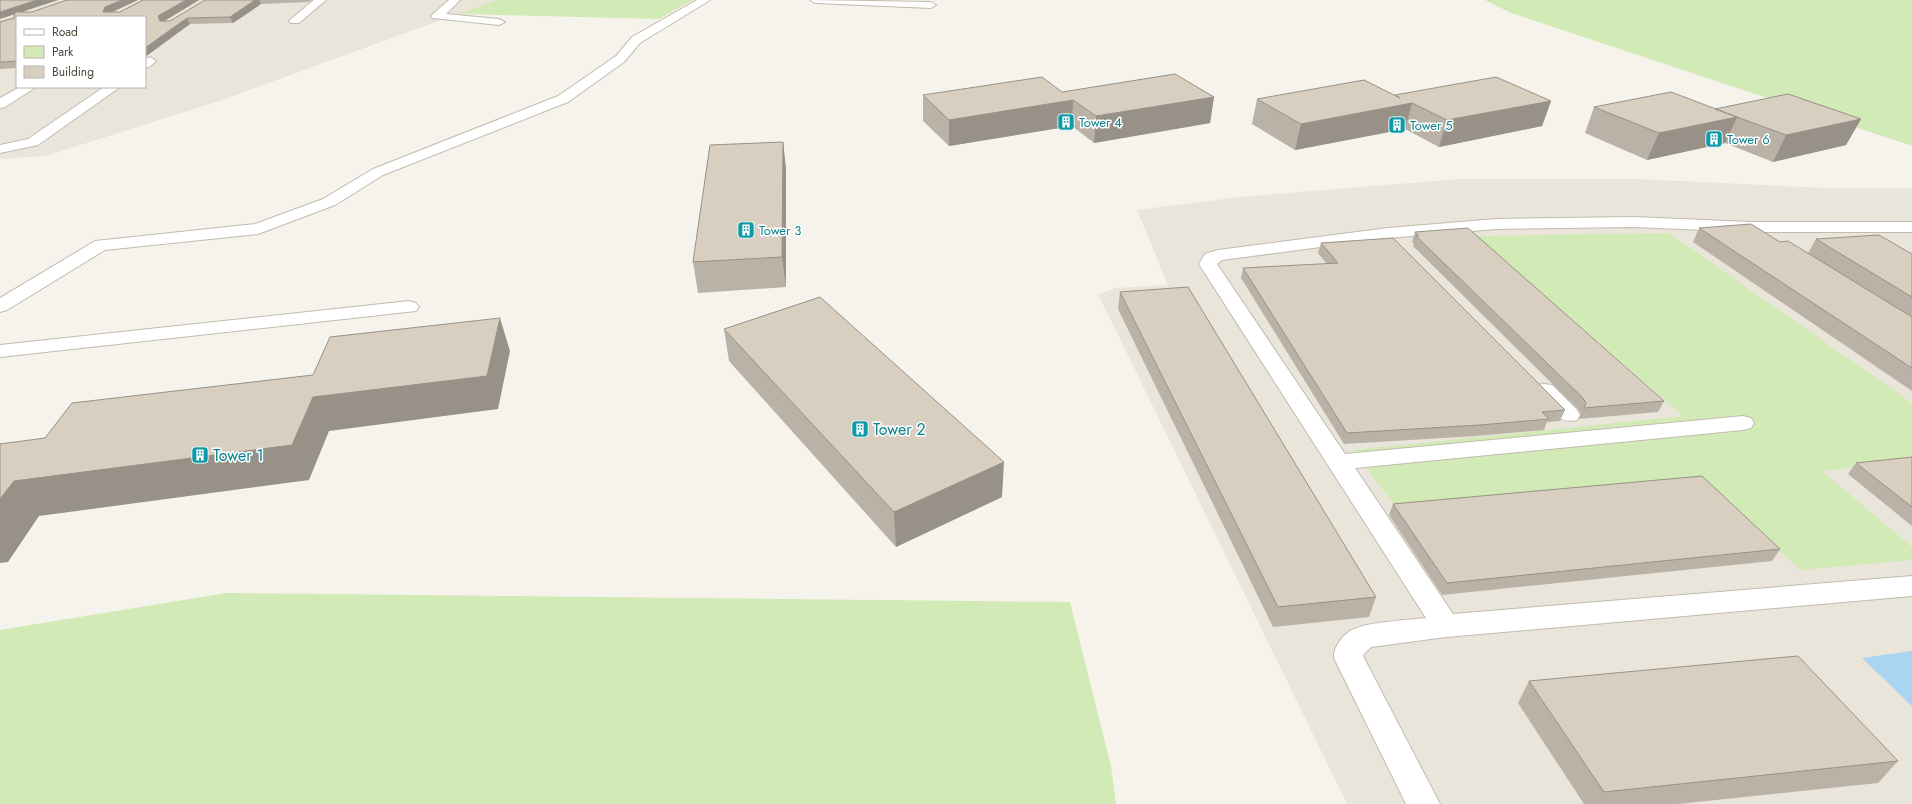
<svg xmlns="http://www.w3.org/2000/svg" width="1912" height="804" font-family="Jost,sans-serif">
  <rect width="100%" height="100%" fill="#f6f3ec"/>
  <path fill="#eae5da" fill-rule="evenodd" d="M0,0H496L222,100L46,156L0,159ZM17,17H145V87H17Z
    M1459,179H1637L1825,188H1912V804H1347L1098,294L1116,288L1168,285L1137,210L1240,197Z"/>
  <path fill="#d2eab5" d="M496,0H693L659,19L458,14Z
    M1485,0H1912V146L1511,13Z
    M1669,233L1912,403V461L1822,471L1912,547V560L1800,570L1706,480L1395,506L1353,450L1683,416L1476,236Z
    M226,593L1070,602L1111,766L1116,804H0V630Z"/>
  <path fill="#a9d4f2" d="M1912,651V706L1862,658Z"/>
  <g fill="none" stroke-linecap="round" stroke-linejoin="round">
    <defs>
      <path id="minor" d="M314,0H326L299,23H291L289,21L291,19Z
        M449,0H460L446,14L499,19L505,22L499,25L433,18L431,16L433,14Z
        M697,0H710L640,43L624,62L568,102L383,175L335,205L258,234L105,250L7,310L0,312V298L95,241L255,224L323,199L373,169L558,96L616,56L632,37Z
        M810,0L931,2L936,5L931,8L815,3Z
        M150,57L156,61L149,67L145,68V59Z
        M20,87H36L5,107L0,108V98Z
        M104,87H120L38,145L0,153V145L28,139Z
        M1634,217L1750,222H1912V232H1750L1634,227L1496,229L1388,238L1222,260L1217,264L1345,454L1743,416L1751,418L1754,423L1751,428L1743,430L1355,468L1453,614L1912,576V596L1446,637L1371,647L1363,655L1364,658L1440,804H1406L1334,658C1333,647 1344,633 1354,629C1369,622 1408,620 1426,618L1199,264L1205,254L1218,250L1388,228L1496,219Z
        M409,301L416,303L419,307L416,311L0,357V345Z
        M1544,384L1552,385L1577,410L1580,415L1577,420C1558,425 1549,407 1536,395L1533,390L1536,385Z"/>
    </defs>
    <use href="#minor" stroke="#c2bbae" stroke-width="2"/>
    <use href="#minor" fill="#fff" fill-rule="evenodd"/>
  </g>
  <path fill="#bab2a6" d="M0,0H58L22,12H32L67,0H138L112,12H120L143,0H199L164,21H170L205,0H312L309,2L261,4L233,23L190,24L145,57V17H17V68L0,69V22L14,18L15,15Z
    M1062,92L1214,97L1210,123L1094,143L1072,126L949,146L923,121V95Z
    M1395,95L1551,101L1542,126L1439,147L1405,129L1295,150L1252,124L1257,99Z
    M1594,107L1715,109L1861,119L1846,145L1773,162L1725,143L1647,160L1585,133Z
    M783,142L786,169V287L698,293L693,262Z
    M1699,228L1780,242L1808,253L1816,239L1912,254V391L1693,242Z
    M1415,232L1664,401L1658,412L1579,419L1581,414L1578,409L1413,246L1414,244L1412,242Z
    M1321,243L1565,410L1560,421L1547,422L1544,430L1476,436L1344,444L1241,278L1243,268L1327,264L1318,253Z
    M1120,292L1376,597L1369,617L1273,627L1118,309Z
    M724,329L1002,497L896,547L729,361Z
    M1912,457V526L1848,474L1856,463Z
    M1393,504L1780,549L1772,561L1442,595L1389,515Z
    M1529,681L1898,761L1878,783L1678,804H1584L1518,703Z"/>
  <path fill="#979187" d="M37,0H58L0,19V12Z
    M122,0H138L108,14L103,12L105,7Z
    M186,0H199L161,23L158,16Z
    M255,0H259L261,4L233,23L230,17Z
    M187,18L190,24L145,57V48Z
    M1214,97L1210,123L1094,143L1096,116Z
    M1073,100L1072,126L949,146V120Z
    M1551,101L1542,126L1439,147L1447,120Z
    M1412,103L1405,129L1295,150L1301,124Z
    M1737,117L1725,143L1647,160L1659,133Z
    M1861,119L1846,145L1773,162L1786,135Z
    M783,142L786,169V287L782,257Z
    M500,318L510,351L498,409L329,431L309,480L39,516L8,562L0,563V499L14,481L313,397Z
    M1004,462L1002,497L896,547L894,512Z"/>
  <path fill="#d8cfc1" stroke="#979187" d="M0,0H37L0,12Z
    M67,0H122L105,7L103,12H120L143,0H186L158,16L160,21H170L205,0H255L230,17L187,18L145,48V17H17V61L0,62V22L14,18L15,12H32Z
    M1175,74L1214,97L1096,116L1073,100L949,120L923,95L1042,77L1062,92Z
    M1496,77L1551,101L1447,120L1412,103L1301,124L1257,99L1364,80L1400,98L1395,95Z
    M1671,92L1737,117L1659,133L1594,107Z
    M1788,94L1861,119L1786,135L1715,109Z
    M783,142L782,257L693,262L710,145Z
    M1751,224L1780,242L1788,241L1912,317V368L1699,228Z
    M1468,228L1664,401L1584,408L1586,403L1583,398L1416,236H1419L1415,232Z
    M1879,235L1912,254V297L1816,239Z
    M1393,238L1565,410L1542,412L1549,419L1480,425L1347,433L1243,268L1338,263L1321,243Z
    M1188,287L1376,597L1278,607L1120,292Z
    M820,297L1004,462L894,512L724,329Z
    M500,318L487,376L313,397L292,445L14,481L0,499V444L45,438L72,403L313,375L330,337Z
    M1912,457V507L1856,463Z
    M1702,476L1780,549L1447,583L1393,504Z
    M1798,656L1898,761L1604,792L1529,681Z"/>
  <defs>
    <symbol id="building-square" viewBox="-11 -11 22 22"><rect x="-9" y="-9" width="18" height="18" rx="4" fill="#0f9aa8" stroke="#fff"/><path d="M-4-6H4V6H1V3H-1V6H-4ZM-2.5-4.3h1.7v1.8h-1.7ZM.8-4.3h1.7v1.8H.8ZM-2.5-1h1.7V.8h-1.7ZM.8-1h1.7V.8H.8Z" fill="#fff"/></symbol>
  </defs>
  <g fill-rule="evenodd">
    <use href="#building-square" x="1056" y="112" width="20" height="20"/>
    <use href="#building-square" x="1387" y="115" width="20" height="20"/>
    <use href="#building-square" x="1704" y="129" width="20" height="20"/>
    <use href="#building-square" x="736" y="220" width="20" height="20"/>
    <use href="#building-square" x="850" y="419" width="20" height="20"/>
    <use href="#building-square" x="190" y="445" width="20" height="20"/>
  </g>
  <g text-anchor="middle" stroke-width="3" stroke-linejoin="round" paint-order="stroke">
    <g font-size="13" fill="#0d838f" stroke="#fff" text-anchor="start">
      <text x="1079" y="127">Tower 4</text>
      <text x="1410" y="130">Tower 5</text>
      <text x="1727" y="144">Tower 6</text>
      <text x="759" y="235">Tower 3</text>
    </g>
    <g font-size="16" fill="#0d838f" stroke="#fff" text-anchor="start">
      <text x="873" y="435">Tower 2</text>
      <text x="213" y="461">Tower 1</text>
    </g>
  </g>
  <rect x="16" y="16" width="130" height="72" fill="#ffffff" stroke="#b7b4b0"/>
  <rect x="24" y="29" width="20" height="6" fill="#ffffff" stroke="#b7b4b0"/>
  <text x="52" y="36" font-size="12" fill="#4b4439">Road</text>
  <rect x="24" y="46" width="20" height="12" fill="#d2eab5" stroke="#b7b4b0"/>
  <text x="52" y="56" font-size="12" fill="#4b4439">Park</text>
  <rect x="24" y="66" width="20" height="12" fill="#d8cfc1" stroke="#b7b4b0"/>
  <text x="52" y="76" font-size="12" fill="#4b4439">Building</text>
</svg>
